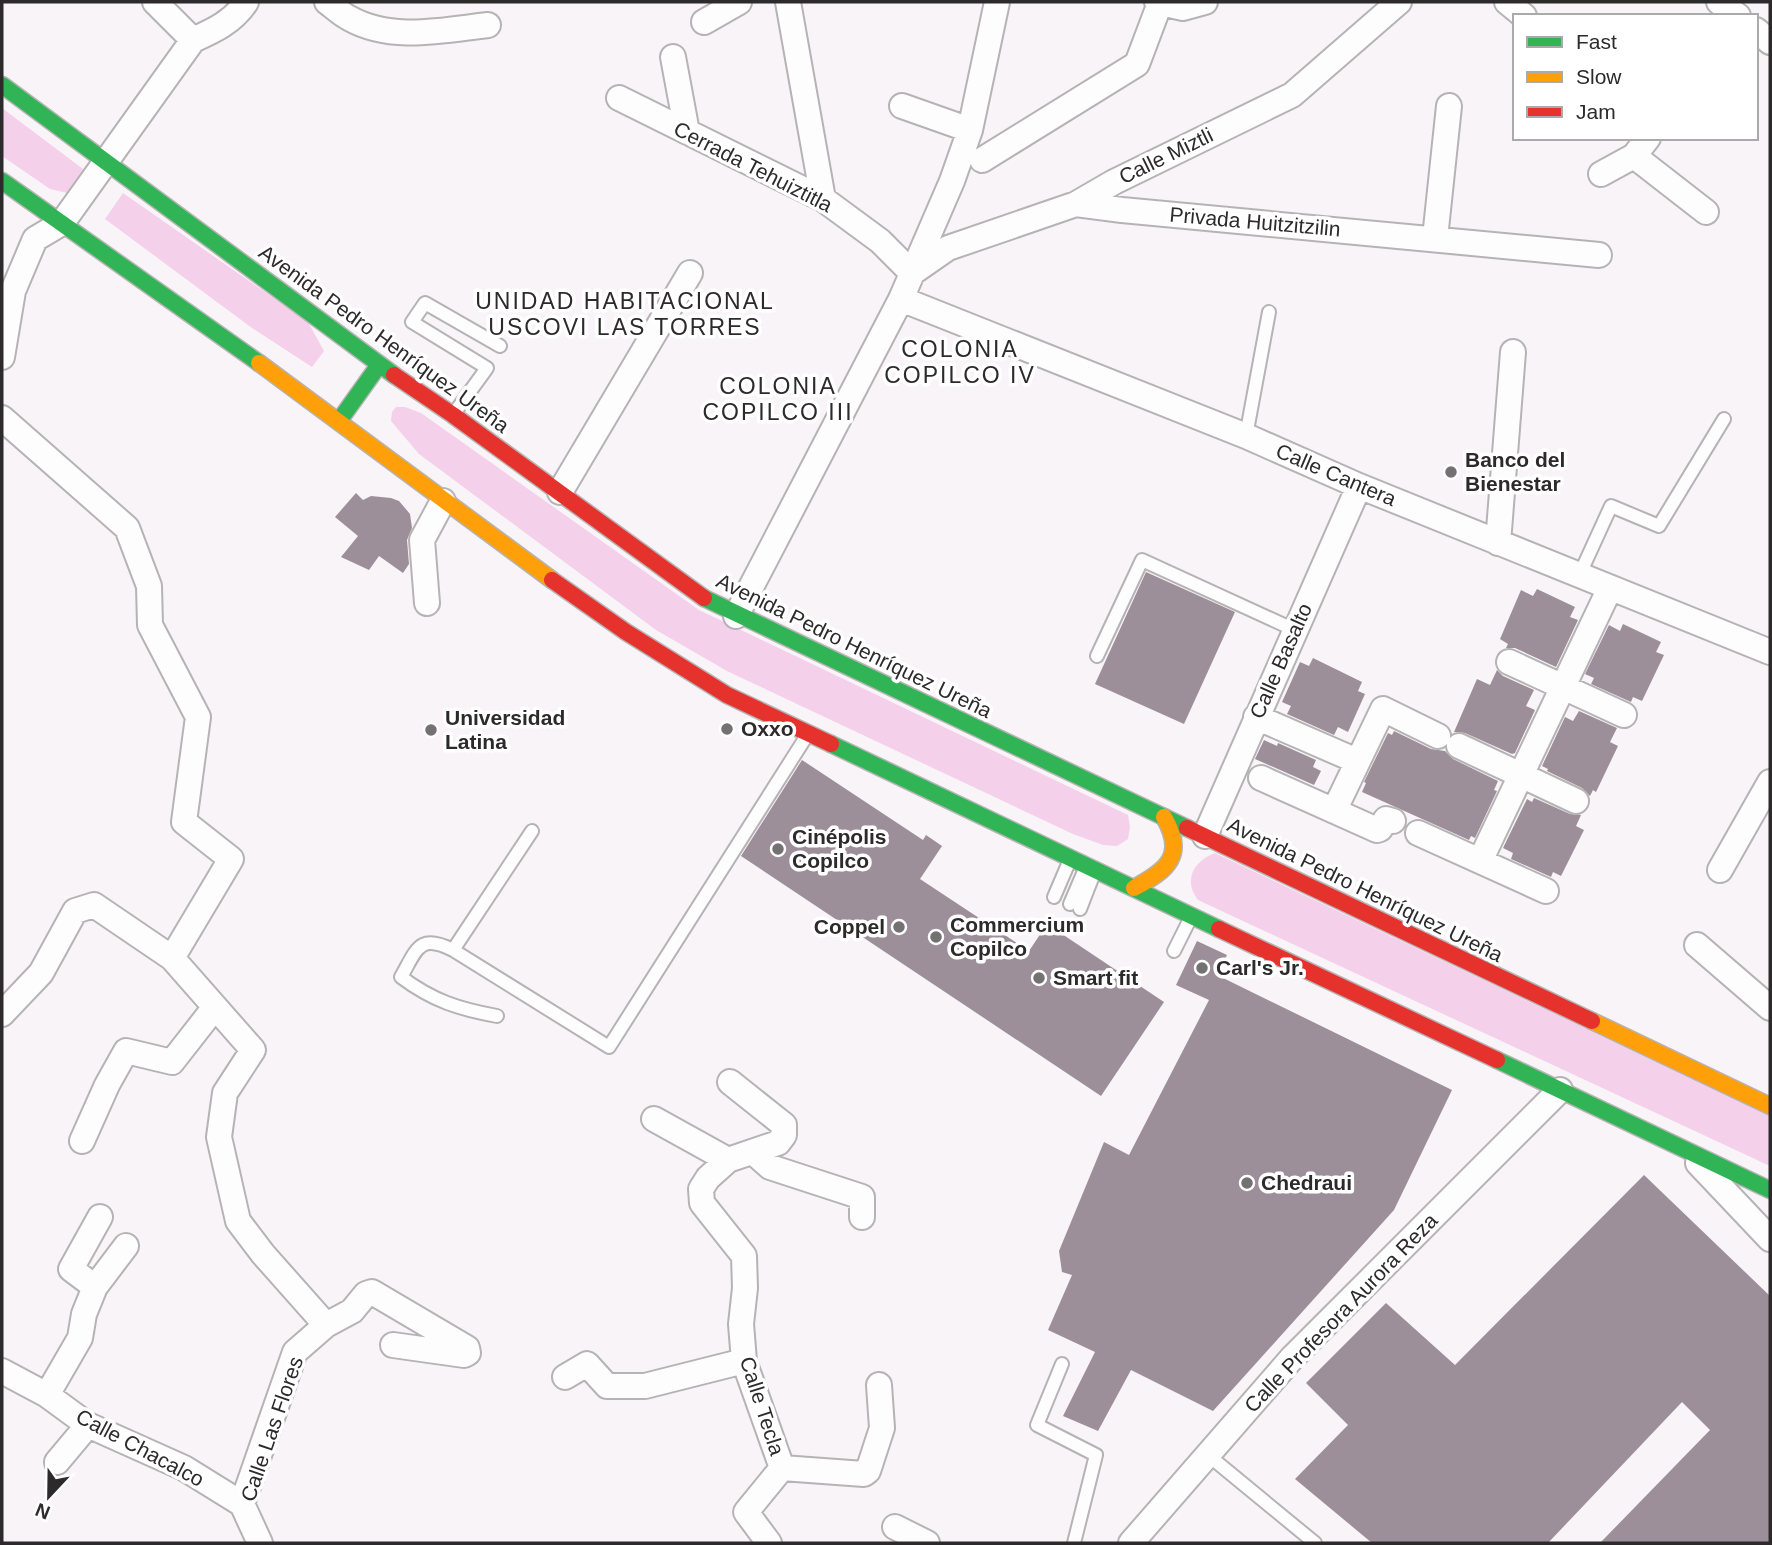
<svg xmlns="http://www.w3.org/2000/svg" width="1772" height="1545" font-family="Helvetica,sans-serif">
  <rect width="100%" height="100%" fill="#f9f4f7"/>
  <path fill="#f5d0eb" d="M2,108L83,169L82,180L68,193L50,189L2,156Z
    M123,193L308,322L324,351L312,367L252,328L105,219Z
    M396,407H405L421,413L699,610L1128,815L1130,827L1128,839L1117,846L1103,845L1073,834L727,671L656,630L419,454L391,421L392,412Z
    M1215,853L1770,1116V1166L1198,900C1183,881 1193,861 1215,853Z"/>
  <path fill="#9d8f9a" d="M356,493L363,500L371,496L391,498L399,501L410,514L412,528L407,540L409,564L403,573L379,556L369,570L341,557L358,536L335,517Z
    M1146,572L1235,612L1184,724L1095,684Z
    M1537,589L1575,607L1570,617L1578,620L1556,667L1515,648H1506L1508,644L1500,639L1521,590L1533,596Z
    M1623,624L1661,642L1656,652L1664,655L1642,701L1633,697L1631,702L1591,684L1594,678L1585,674L1609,625L1620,631Z
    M1313,658L1362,682L1358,691L1365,694L1348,732L1338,727L1334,735L1287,714L1291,706L1282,702L1300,662L1309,666Z
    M1497,670L1503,676L1534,690L1526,706L1535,710L1515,753L1512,754L1465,733L1454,732L1477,679L1490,685Z
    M1579,711L1617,728L1610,742L1618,746L1596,792L1593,790L1590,796L1582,788L1547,771L1548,769L1542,766L1565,717L1573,721Z
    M1394,731L1431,749L1445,751L1453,759L1498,781L1494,790L1497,791L1475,838L1471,836L1469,840L1362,792L1366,783L1364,782L1388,733L1392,735Z
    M1264,740L1277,746L1278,743L1316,760L1313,767L1321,771L1314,785L1255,759Z
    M802,760L923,840L926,835L942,846L920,879L1029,951L1047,924L1164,1002L1101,1096L741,856Z
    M1534,798L1570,814L1581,815L1576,826L1584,830L1561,876L1553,872L1551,877L1511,859L1513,853L1503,848L1527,799L1532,802Z
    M1197,941L1227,955L1217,975L1452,1090L1394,1210L1213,1411L1131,1370L1098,1431L1063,1416L1095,1352L1048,1330L1072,1275L1062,1272L1059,1251L1104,1142L1129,1155L1209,1000L1176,985Z
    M1644,1175L1770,1296V1543H1600L1710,1430L1682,1402L1548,1543H1372L1295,1479L1348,1425L1306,1383L1386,1303L1455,1365Z"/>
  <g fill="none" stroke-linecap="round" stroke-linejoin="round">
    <defs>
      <path id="lane" d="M455,412L487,368L412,322L425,303L500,346
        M1246,436L1269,312
        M1579,576L1611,506L1659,526L1724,419
        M1097,656L1142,560L1295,630
        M532,831L453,950L609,1047L806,737
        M1054,897L1069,862
        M1070,904L1085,869
        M1080,909L1094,873
        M453,950C419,933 417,949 401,977C433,1001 459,1009 497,1016
        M1174,951L1190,919
        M1062,1364L1037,1425L1096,1455L1074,1543
        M1208,1455L1315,1543"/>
      <path id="street" d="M155,2L193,40
        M327,2C334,7 341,14 349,18C391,42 443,30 488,25
        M788,2L823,199
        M1157,2L1183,8L1205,2
        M1507,2L1524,16
        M1719,2L1738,16
        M704,22L739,2
        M1756,30L1770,42
        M673,57L687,132
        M619,98L823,199L880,241L912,273L948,248L1076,204L1114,182L1292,95L1399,2
        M902,106L970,130
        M1634,156L1706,212
        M982,160L1137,64L1160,3
        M1601,174L1634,156L1648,138
        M1076,204L1122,210L1599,255
        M1435,238L1449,106
        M901,299L1246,436L1359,486L1770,652
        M2,357L13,291L35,239L62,223L193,40C213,31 233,22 246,2
        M2,418L127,528L149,586L150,625L198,717L184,822L231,859L172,958L253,1050L225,1093L219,1137L238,1221L263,1254L326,1325L295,1352L242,1504L260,1543
        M560,492L690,273
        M1498,543L1513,352
        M427,603L422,540L443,501
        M736,616L901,299L952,181L970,130L997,2
        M1509,662L1624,715
        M1256,717L1357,761
        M1459,746L1576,801
        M1261,778L1377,830L1380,829L1386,819L1393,821
        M1334,811L1383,709L1438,736
        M1418,833L1546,891
        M1205,836L1359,486
        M1481,859L1610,588
        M1720,870L1770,782
        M1697,945L1770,1008
        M2,1014L41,973L75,911L94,905L172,958
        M730,1082L784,1125V1135L778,1143L728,1160L708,1178L701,1189L702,1203L744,1256L745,1288L741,1324L744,1361L782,1468L746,1512L769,1543
        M654,1119L728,1160
        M82,1141L107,1085L126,1051L172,1062L215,1007
        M753,1152L770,1167L862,1197V1217
        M1698,1163L1770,1239
        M95,1287L71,1269L100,1217
        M326,1325L352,1311L366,1294L372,1292L467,1348L468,1353L464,1355L393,1345
        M2,1371L47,1395L88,1425L184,1468L242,1504
        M565,1377L587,1364L607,1386H645L744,1361
        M47,1395L80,1338L84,1314L95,1287L126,1246
        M57,1462L88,1425
        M782,1468L864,1474L868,1471L882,1428L879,1385
        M895,1527L927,1543
        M1131,1543L1292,1358L1560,1090"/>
      <path id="fast" d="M2,85L394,375
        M2,181L259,363
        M339,421L379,365
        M704,598L1187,828
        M831,744L1219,929
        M1497,1060L1770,1190"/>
      <path id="slow" d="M259,363L552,580
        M1134,888C1168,870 1186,855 1164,817
        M1592,1021L1770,1106"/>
      <path id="jam" d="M394,375L453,415L704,598
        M552,580L626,632L727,695L831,744
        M1187,828L1592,1021
        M1219,929L1497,1060"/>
    </defs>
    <use href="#lane" stroke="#b6b3b5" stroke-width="16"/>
    <use href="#street" stroke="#b6b3b5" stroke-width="28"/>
    <use href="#fast" stroke="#b6b3b5" stroke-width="19"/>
    <use href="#slow" stroke="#b6b3b5" stroke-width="19"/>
    <use href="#jam" stroke="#b6b3b5" stroke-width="19"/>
    <use href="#lane" stroke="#fefdfe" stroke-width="12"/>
    <use href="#street" stroke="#fefdfe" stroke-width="24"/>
    <use href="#fast" stroke="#30b455" stroke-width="16"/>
    <use href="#slow" stroke="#ff9f0a" stroke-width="16"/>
    <use href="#jam" stroke="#e5322d" stroke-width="16"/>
  </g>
  <g fill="#747172" stroke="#fff" stroke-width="2.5">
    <circle cx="1451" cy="472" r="7"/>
    <circle cx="727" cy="729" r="7"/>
    <circle cx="431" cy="730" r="7"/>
    <circle cx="778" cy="849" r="7"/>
    <circle cx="899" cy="927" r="7"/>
    <circle cx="936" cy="937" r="7"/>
    <circle cx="1202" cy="968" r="7"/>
    <circle cx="1039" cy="978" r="7"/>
    <circle cx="1247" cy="1183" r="7"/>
  </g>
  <g text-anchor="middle" stroke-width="7" stroke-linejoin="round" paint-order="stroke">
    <g font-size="21" fill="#2c2a2b" stroke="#fff">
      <text transform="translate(1166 156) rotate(-26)" y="7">Calle Miztli</text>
      <text transform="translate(753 167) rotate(27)" y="7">Cerrada Tehuiztitla</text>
      <text transform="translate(1255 222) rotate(5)" y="7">Privada Huitzitzilin</text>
      <text transform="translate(384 339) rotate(36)" y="7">Avenida Pedro Henríquez Ureña</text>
      <text transform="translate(1336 475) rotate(23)" y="7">Calle Cantera</text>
      <text transform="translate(854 646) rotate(26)" y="7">Avenida Pedro Henríquez Ureña</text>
      <text transform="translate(1281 661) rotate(-66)" y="7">Calle Basalto</text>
      <text transform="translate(1365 890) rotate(26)" y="7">Avenida Pedro Henríquez Ureña</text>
      <text transform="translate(1341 1313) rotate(-46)" y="7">Calle Profesora Aurora Reza</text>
      <text transform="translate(762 1406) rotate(72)" y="7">Calle Tecla</text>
      <text transform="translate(272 1429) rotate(-71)" y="7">Calle Las Flores</text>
      <text transform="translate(140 1448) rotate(28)" y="7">Calle Chacalco</text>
    </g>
    <g font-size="21" font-weight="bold" fill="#2c2a2b" stroke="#fff" text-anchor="start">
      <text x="1465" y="467">Banco del<tspan x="1465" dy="24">Bienestar</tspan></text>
      <text x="445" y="725">Universidad<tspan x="445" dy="24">Latina</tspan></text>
      <text x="741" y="736">Oxxo</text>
      <text x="792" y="844">Cinépolis<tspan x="792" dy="24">Copilco</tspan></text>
      <text x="950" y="932">Commercium<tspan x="950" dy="24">Copilco</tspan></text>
      <text x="885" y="934" text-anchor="end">Coppel</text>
      <text x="1216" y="975">Carl's Jr.</text>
      <text x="1053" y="985">Smart fit</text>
      <text x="1261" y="1190">Chedraui</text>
    </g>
    <g font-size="23" letter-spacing="2" fill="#2c2a2b" stroke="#fff">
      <text x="625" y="309">UNIDAD HABITACIONAL<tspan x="625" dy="26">USCOVI LAS TORRES</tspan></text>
      <text x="960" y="357">COLONIA<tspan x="960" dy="26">COPILCO IV</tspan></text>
      <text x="778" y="394">COLONIA<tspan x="778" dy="26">COPILCO III</tspan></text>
    </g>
  </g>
  <rect width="1772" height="1545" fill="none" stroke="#2c2a2b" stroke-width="7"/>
  <rect x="1513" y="14" width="245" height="126" fill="#ffffff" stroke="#abaaaa" stroke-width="2"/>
  <rect x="1527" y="37" width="35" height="10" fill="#30b455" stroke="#abaaaa" stroke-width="2"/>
  <text x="1576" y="49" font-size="21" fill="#2c2a2b">Fast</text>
  <rect x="1527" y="72" width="35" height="10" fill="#ff9f0a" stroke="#abaaaa" stroke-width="2"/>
  <text x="1576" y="84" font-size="21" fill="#2c2a2b">Slow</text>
  <rect x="1527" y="107" width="35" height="10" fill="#e5322d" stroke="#abaaaa" stroke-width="2"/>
  <text x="1576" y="119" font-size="21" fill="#2c2a2b">Jam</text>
  <g transform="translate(49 1496) rotate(202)" stroke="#ffffff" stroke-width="5" paint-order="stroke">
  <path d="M0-5L12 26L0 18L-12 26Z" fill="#2c2a2b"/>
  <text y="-10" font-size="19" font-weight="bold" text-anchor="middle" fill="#2c2a2b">N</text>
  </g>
</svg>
